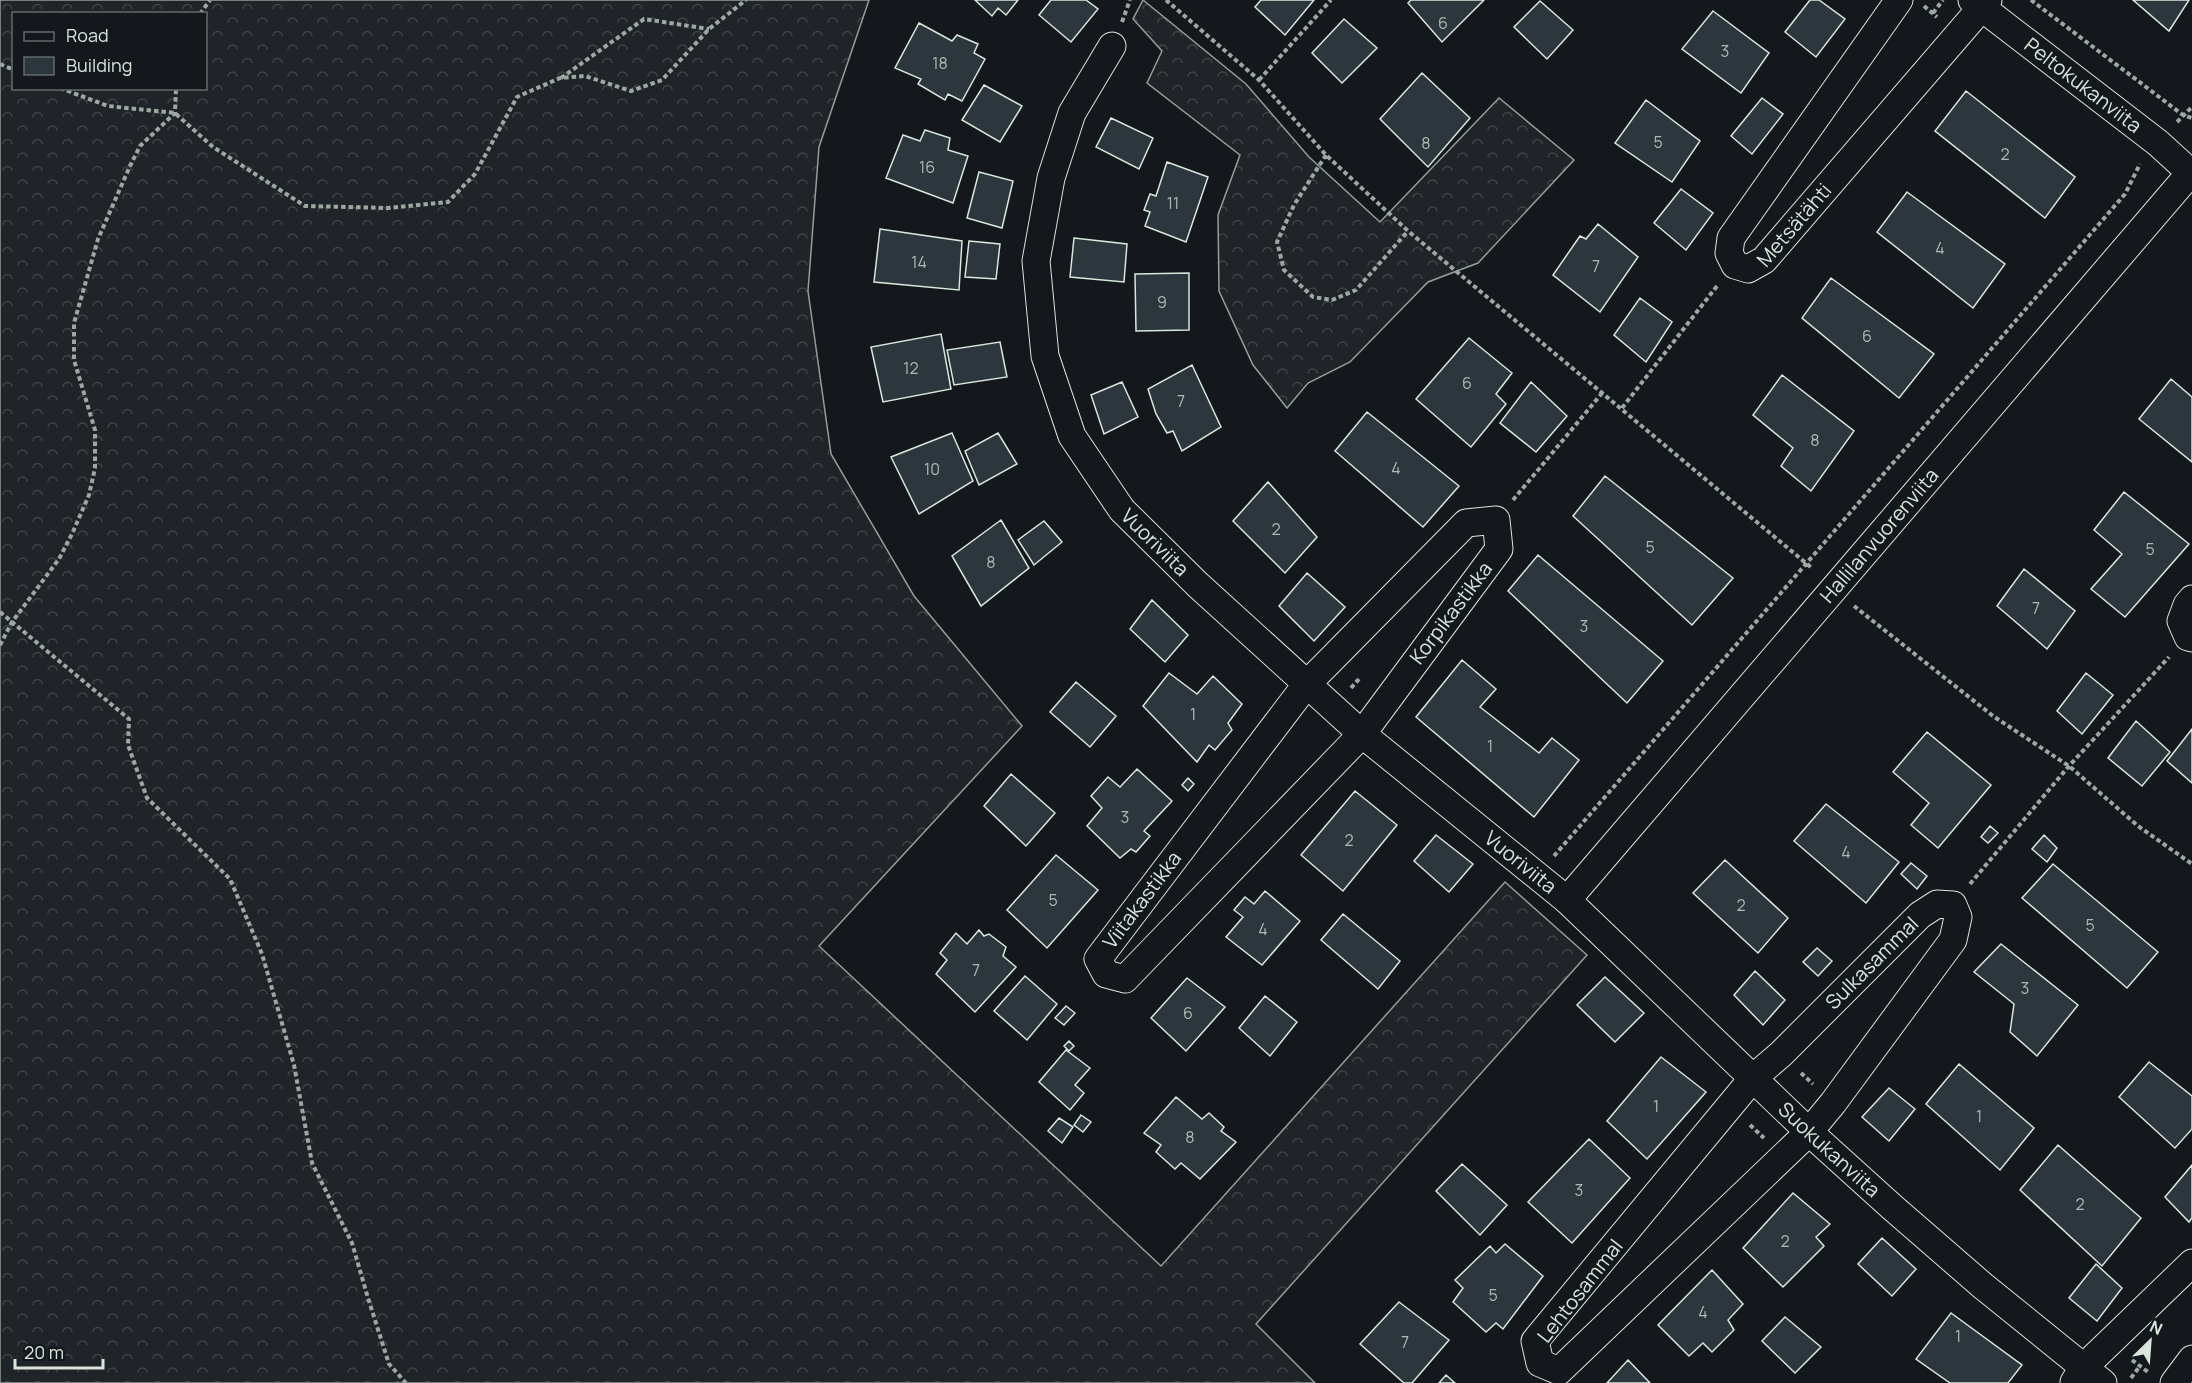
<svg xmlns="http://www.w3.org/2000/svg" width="2192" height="1383" font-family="Manrope,sans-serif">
  <defs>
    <pattern id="forest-crowns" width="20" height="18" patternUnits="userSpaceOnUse" patternTransform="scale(1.5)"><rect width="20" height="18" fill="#202428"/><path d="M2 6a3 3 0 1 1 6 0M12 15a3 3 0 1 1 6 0" fill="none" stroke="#404447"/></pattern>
  </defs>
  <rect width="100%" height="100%" fill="#14181c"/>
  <path fill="url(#forest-crowns)" stroke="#939e99" stroke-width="1.5" fill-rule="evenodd" d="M0,0H869L819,147L808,291L831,454L914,596L1022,726L819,946L1161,1266L1505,882L1587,955L1256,1324L1315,1383H0ZM14,14H206V88H14Z
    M1143,0L1246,84L1309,157L1380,222L1499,98L1574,160L1478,263L1428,282L1350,362L1308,383L1287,408L1253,365L1219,291L1218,215L1240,155L1147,83L1162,51L1133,19Z"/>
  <path fill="#2c363c" stroke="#d8e6dc" stroke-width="1.5" d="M975,0H1018L1006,15L998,8L992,16Z
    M1051,0H1086L1098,9L1071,42L1039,15Z
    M1261,0H1314L1285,35L1255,7Z
    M1411,0H1484L1442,42L1408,3Z
    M1810,0H1819L1845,19L1816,57L1785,32Z
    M2133,0H2189L2169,31Z
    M1540,1L1573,30L1547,59L1514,27Z
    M1713,11L1769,53L1741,93L1682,49Z
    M1344,19L1377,48L1342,83L1312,53Z
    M919,23L952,41L957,35L978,44L974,53L985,59L962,101L948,94L945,100L918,84L921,79L895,68Z
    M1422,73L1470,118L1428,167L1380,119Z
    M984,85L1022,106L1000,142L962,120Z
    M1966,91L2075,177L2045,218L1935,131Z
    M1762,98L1783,114L1752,154L1731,136Z
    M1646,100L1700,141L1672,182L1615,143Z
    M1111,118L1153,138L1139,169L1096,147Z
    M925,130L950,138L948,150L968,156L953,203L886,178L903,135L920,141Z
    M1167,162L1208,177L1186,242L1145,226L1150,212L1144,210L1150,194L1156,196Z
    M979,172L1013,181L1002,228L967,218Z
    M1681,189L1713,213L1686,250L1654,223Z
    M1907,192L2005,264L1973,308L1877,232Z
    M1598,224L1638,257L1600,312L1553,275L1580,236L1586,239Z
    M880,229L962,241L959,290L874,282Z
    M1074,238L1127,244L1124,282L1070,277Z
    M969,241L1000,244L996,279L965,277Z
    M1189,273V330L1136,331L1135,274Z
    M1831,278L1934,354L1899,398L1802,318Z
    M1640,298L1672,322L1646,362L1614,335Z
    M941,334L951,389L883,402L871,347Z
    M1469,338L1512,373L1496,394L1506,404L1471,447L1416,399Z
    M1000,342L1007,377L954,385L947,350Z
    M1192,365L1221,427L1182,451L1173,431L1167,433L1156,414L1148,389Z
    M1782,375L1854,431L1811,491L1781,466L1793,448L1753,415Z
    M2171,379L2192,397V462L2139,419Z
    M1122,382L1138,417L1104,434L1091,395Z
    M1531,382L1567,416L1536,452L1500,423Z
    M1367,412L1459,486L1423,527L1335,451Z
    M952,433L973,481L919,514L891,457Z
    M998,433L1017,464L979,485L965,451Z
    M1605,476L1733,578L1692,625L1573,516Z
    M1268,482L1317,537L1285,573L1233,521Z
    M2124,492L2189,544L2125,617L2091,589L2122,554L2094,530Z
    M1001,520L1029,568L981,606L952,556Z
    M1044,521L1062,542L1034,565L1018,540Z
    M1538,555L1663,661L1627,703L1508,591Z
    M2024,569L2075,611L2047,649L1997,606Z
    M1307,573L1345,607L1314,641L1279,606Z
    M1152,600L1188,635L1165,662L1130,629Z
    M1462,660L1496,689L1480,707L1539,753L1552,738L1579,760L1534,817L1416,717Z
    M1169,673L1197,694L1213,676L1242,704L1228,723L1232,730L1215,750L1209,745L1197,762L1143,706Z
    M2086,673L2113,695L2082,734L2057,711Z
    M1076,682L1116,716L1090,747L1050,712Z
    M2136,721L2170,752L2142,786L2108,758Z
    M2192,729V783L2167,761Z
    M1927,732L1991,785L1938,848L1911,825L1929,803L1893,772Z
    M1137,769L1172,801L1144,831L1150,836L1136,852L1131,849L1120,858L1087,826L1102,808L1091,796L1108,777L1120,787Z
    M1011,774L1055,813L1026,846L984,806Z
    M1188,778L1194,784L1188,791L1182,785Z
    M1355,791L1397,825L1343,891L1301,855Z
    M1826,804L1899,862L1866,903L1794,841Z
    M1990,826L1998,833L1988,843L1981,837Z
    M1436,835L1473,864L1449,892L1414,861Z
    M2044,835L2057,848L2047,862L2032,849Z
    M1056,855L1098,890L1047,948L1007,910Z
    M1725,860L1788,918L1758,953L1693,893Z
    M1911,863L1927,876L1917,889L1901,874Z
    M2053,864L2158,952L2127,988L2022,898Z
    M1265,891L1300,921L1262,965L1226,937L1243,917L1234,910L1245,897L1254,904Z
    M1343,914L1400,961L1378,989L1321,940Z
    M979,930L984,936L989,934L1006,947L1003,956L1016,967L975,1012L936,974L947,960L940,953L956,933L967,944Z
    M2001,944L2078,1005L2037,1056L2010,1032L2014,1004L1974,972Z
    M1817,948L1832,961L1818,976L1803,962Z
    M1755,971L1785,1000L1763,1025L1734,995Z
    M1025,976L1057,1004L1027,1040L994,1011Z
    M1605,977L1644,1013L1615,1042L1577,1005Z
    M1187,978L1225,1007L1186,1051L1151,1018Z
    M1265,996L1297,1022L1270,1056L1239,1028Z
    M1066,1006L1075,1013L1064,1025L1055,1018Z
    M1069,1041L1074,1046L1069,1051L1064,1046Z
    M1066,1050L1090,1068L1075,1085L1084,1093L1070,1110L1039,1082Z
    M1661,1057L1706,1092L1647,1159L1607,1121Z
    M2149,1062L2192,1096V1129L2175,1148L2119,1097Z
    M1959,1064L2034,1128L2000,1170L1926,1104Z
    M1889,1088L1915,1109L1889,1141L1862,1117Z
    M1176,1097L1202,1119L1209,1113L1224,1127L1221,1131L1236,1142L1200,1179L1181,1163L1175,1169L1156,1152L1161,1145L1144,1133Z
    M1081,1115L1091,1122L1083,1132L1074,1125Z
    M1059,1118L1073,1127L1062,1143L1048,1131Z
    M1589,1139L1630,1178L1572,1243L1528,1202Z
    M2058,1145L2141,1218L2102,1266L2020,1190Z
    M1462,1164L1507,1205L1480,1235L1436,1191Z
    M2192,1165V1218L2189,1222L2165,1197Z
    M1793,1193L1830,1224L1816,1237L1824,1246L1783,1287L1743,1248Z
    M1882,1238L1916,1269L1892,1296L1858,1264Z
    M1505,1244L1543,1276L1503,1329L1496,1323L1486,1332L1453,1302L1463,1288L1455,1280L1490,1246L1496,1253Z
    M2096,1264L2122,1288L2097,1321L2069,1298Z
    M1712,1270L1743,1304L1728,1320L1734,1330L1712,1352L1703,1343L1689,1356L1658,1325Z
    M1399,1302L1449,1340L1412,1383H1404L1360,1344Z
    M1951,1313L2022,1365L2008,1383H1950L1916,1359Z
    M1785,1317L1821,1347L1795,1373L1762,1341Z
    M1628,1360L1650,1383H1607Z
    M1446,1375L1455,1383H1439Z"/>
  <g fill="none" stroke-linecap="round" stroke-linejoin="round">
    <defs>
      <g id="street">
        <path id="s1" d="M1899,0L1731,238L1729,253L1735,265L1748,269L1764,260L1988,0"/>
        <path id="s2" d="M1972,0L2158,143L2192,174"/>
        <path id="s3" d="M1112,46L1072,113L1051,178L1036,261L1045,356L1072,436L1122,510L1198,585L1362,734L1567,900L1809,1132L1892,1207L1983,1286L2103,1383"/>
        <path d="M1496,520L1499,549L1362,734L1125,979L1106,974L1098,959L1306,685L1466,523Z"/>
        <path d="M2192,599L2187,605L2181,621L2188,637L2192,638"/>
        <path id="s4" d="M1567,900L2192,171"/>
        <path d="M1937,904L1953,905L1958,917L1953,940L1833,1103L1809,1132L1559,1371L1540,1363L1535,1341L1753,1078L1781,1054L1920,915Z"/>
        <path d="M2074,1382L2083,1368L2192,1263"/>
        <path d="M2174,1383L2192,1359"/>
      </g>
    </defs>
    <use href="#street" stroke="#d8e6dc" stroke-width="29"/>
    <path stroke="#9da8a2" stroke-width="4" stroke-dasharray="4.5 3" stroke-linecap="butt" d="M1166,0L1259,80L1326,155L1408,231L1813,569
      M2031,0L2183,115L2192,118
      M1924,6L1937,17
      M1933,13L1943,0
      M200,14L210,0
      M1122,22L1130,0
      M0,64L14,70
      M561,78L644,19L709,29
      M1259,80L1331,0
      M60,88L108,106L175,113L213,147L305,206L388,208L448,202L475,174L517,97L560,78L585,76L631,91L662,80L709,29L746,0
      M2177,122L2192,107
      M1326,155L1294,205L1277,242L1284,270L1313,297L1332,300L1356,290L1408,231
      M1622,408L1717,286
      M1513,500L1603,392
      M1854,606L1993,716L2069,766L2138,826L2192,864
      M0,612L129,719L128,745L147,798L230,879L262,954L294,1065L312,1163L352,1243L368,1298L389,1364L406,1383
      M0,645L12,622L59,559L72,534L89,495L95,468V430L74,360V323L98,239L130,166L140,146L175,113L176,88
      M1351,688L1359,679
      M1554,856L2125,194L2140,164
      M1970,884L2069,766L2169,657
      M1801,1073L1813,1084
      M1750,1125L1764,1138
      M2132,1360L2148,1372
      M2131,1378L2140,1366"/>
    <use href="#street" stroke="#14181c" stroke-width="27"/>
  </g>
  <g text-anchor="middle" stroke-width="4.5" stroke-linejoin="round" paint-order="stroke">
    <g font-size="16" fill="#adbab4">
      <text x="1443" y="29">6</text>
      <text x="1725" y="57">3</text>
      <text x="940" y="69">18</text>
      <text x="1658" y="148">5</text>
      <text x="1426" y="149">8</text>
      <text x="2005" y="160">2</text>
      <text x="927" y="173">16</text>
      <text x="1173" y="209">11</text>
      <text x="1940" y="254">4</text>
      <text x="919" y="268">14</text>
      <text x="1596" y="272">7</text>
      <text x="1162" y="308">9</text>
      <text x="1867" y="342">6</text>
      <text x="911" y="374">12</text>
      <text x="1467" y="389">6</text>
      <text x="1181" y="407">7</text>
      <text x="1815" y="446">8</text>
      <text x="1396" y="474">4</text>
      <text x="932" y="475">10</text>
      <text x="1276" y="535">2</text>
      <text x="1650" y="553">5</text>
      <text x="2150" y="555">5</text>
      <text x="991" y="568">8</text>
      <text x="2036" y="614">7</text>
      <text x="1584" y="632">3</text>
      <text x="1193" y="720">1</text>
      <text x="1490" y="752">1</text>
      <text x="1125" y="823">3</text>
      <text x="1349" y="846">2</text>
      <text x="1846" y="858">4</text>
      <text x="1053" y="906">5</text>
      <text x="1741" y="911">2</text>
      <text x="2090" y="931">5</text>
      <text x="1263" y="935">4</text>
      <text x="976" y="976">7</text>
      <text x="2025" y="994">3</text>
      <text x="1188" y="1019">6</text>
      <text x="1656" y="1112">1</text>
      <text x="1979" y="1122">1</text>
      <text x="1190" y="1143">8</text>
      <text x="1579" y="1196">3</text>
      <text x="2080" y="1210">2</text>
      <text x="1785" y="1247">2</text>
      <text x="1493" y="1301">5</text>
      <text x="1703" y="1318">4</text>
      <text x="1958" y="1342">1</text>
      <text x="1405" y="1348">7</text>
    </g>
    <g font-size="20" fill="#d8e6dc" stroke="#14181c">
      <text dy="7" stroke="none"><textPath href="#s2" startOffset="140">Peltokukanviita</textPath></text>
      <text dy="7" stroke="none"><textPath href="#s1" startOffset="398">Metsätähti</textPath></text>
      <text dy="7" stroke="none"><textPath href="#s4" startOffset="480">Hallilanvuorenviita</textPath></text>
      <text dy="7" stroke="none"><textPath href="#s3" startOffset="546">Vuoriviita</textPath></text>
      <text transform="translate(1451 613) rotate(-53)" y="7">Korpikastikka</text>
      <text dy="7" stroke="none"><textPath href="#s3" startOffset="1032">Vuoriviita</textPath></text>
      <text transform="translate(1142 900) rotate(-53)" y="7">Viitakastikka</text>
      <text transform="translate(1872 963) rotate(-45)" y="7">Sulkasammal</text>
      <text dy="7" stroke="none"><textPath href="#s3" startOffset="1454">Suokukanviita</textPath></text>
      <text transform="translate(1580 1291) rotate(-52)" y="7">Lehtosammal</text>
    </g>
  </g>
  <rect x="12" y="12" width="195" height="78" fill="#14181c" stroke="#626a69" stroke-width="1.5"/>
  <rect x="24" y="32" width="30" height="9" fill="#14181c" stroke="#626a69" stroke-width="1.5"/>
  <text x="66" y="42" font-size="18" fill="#d8e6dc">Road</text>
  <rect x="24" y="57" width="30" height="18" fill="#2c363c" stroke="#626a69" stroke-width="1.5"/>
  <text x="66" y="72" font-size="18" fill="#d8e6dc">Building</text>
  <g transform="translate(2150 1341) rotate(25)" stroke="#14181c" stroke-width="4.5" paint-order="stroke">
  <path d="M0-4.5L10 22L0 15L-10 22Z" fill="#d8e6dc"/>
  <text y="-9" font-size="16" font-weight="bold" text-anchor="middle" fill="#d8e6dc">N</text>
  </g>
  <path d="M15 1359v9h88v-9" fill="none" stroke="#d8e6dc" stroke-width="3"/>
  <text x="24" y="1359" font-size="18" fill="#d8e6dc" stroke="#14181c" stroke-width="4.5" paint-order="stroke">20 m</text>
</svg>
